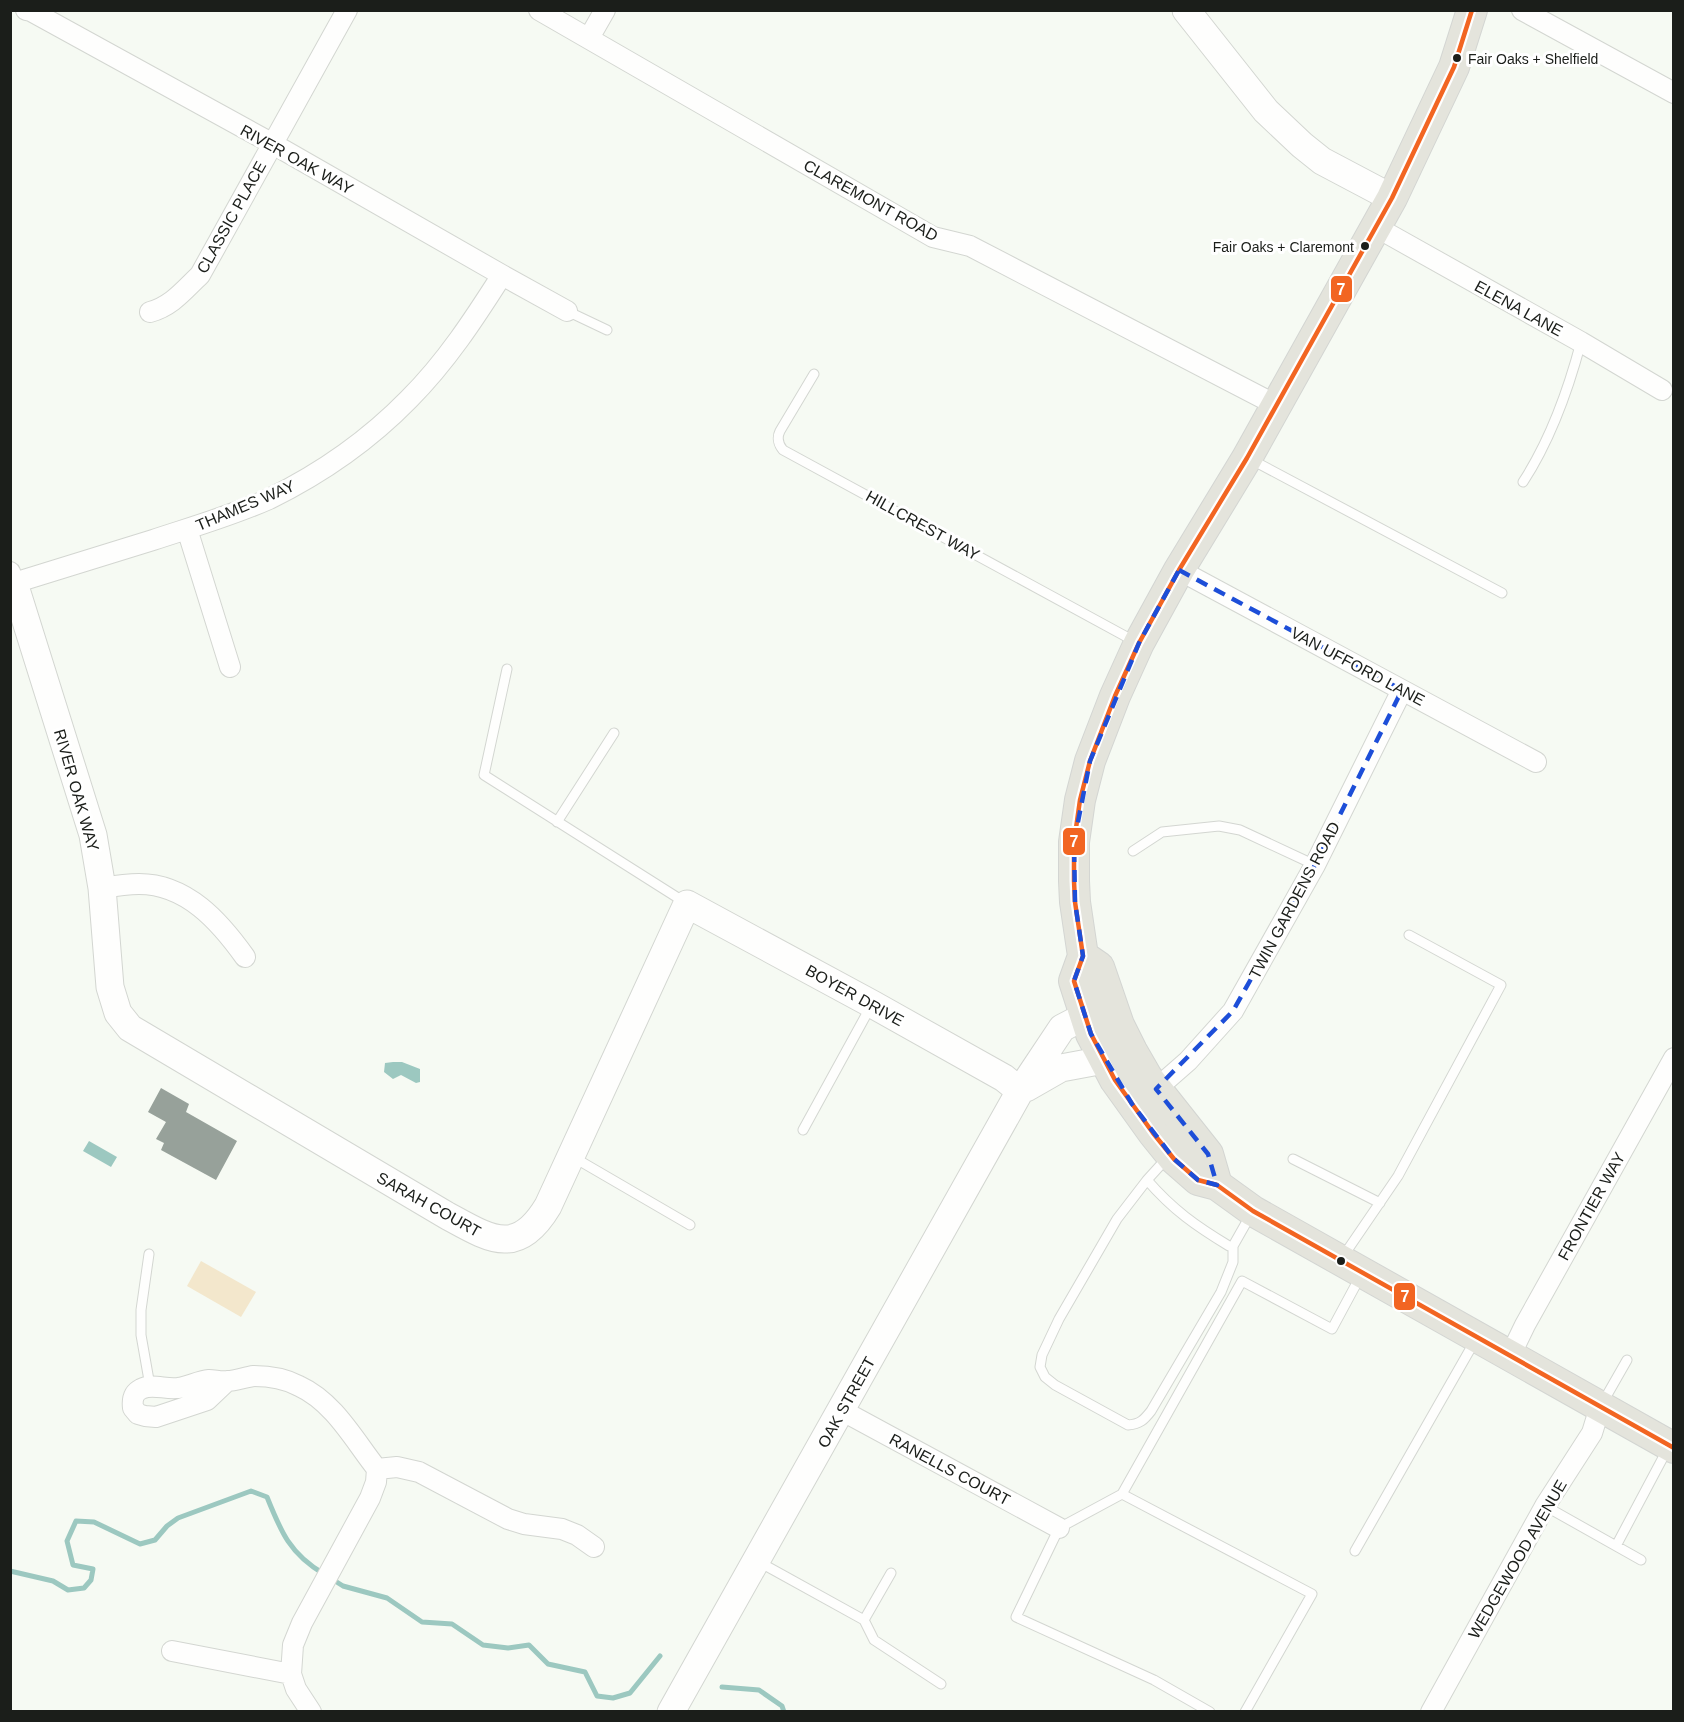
<svg xmlns="http://www.w3.org/2000/svg" width="1684" height="1722" font-family="Helvetica,sans-serif">
  <rect width="100%" height="100%" fill="#f6faf3"/>
  <path fill="#f3e7cc" d="M201,1261L256,1292L241,1317L187,1286Z"/>
  <path fill="#9cc8c0" d="M393,1062H402L420,1069V1082L416,1083L401,1075L393,1079L384,1072L385,1063Z
    M89,1141L117,1157L111,1167L83,1151Z"/>
  <g fill="none" stroke-linecap="round" stroke-linejoin="round">
    <path stroke="#9cc8c0" stroke-width="5" d="M10,1571L53,1581L68,1590L84,1588L91,1580L93,1569L73,1565L67,1541L76,1521L94,1522L140,1544L155,1540L167,1526L178,1518L251,1491L267,1497C281,1532 290,1554 324,1574
      M332,1579L343,1586L387,1598L422,1622L452,1624L483,1645L508,1648L529,1645L548,1664L585,1672L597,1696L613,1698L630,1693L660,1656
      M722,1687L759,1690L782,1706L784,1712"/>
  </g>
  <path fill="#97a19a" d="M161,1088L189,1104L186,1112L237,1141L216,1180L161,1150L164,1143L156,1139L166,1122L148,1112Z"/>
  <g fill="none" stroke-linecap="round" stroke-linejoin="round">
    <defs>
      <path id="lane" d="M567,311L607,330
        M814,374L780,431C777,437 778,444 783,450L1136,642
        M1250,459L1502,593
        M1523,482C1551,439 1568,391 1581,342
        M507,669L484,775L686,903
        M557,822L614,733
        M1133,851L1162,832L1219,826L1240,830L1315,865
        M803,1130L871,1006
        M573,1157L690,1225
        M1167,1158L1147,1180C1173,1210 1196,1226 1229,1246H1233L1250,1216
        M1293,1159L1380,1203
        M1147,1180L1117,1219L1059,1319L1042,1355L1040,1367L1045,1377L1055,1385L1128,1425C1140,1424 1144,1420 1151,1411L1221,1292L1233,1262V1246
        M149,1254L141,1310V1335L150,1386
        M1342,1258L1398,1176L1501,985L1409,935
        M1603,1402L1627,1360
        M1122,1494L1312,1594L1245,1712
        M1545,1506L1641,1560
        M1616,1546L1667,1450
        M1355,1551L1476,1339
        M759,1562L864,1620L874,1640L941,1684
        M864,1620L891,1573
        M1210,1712L1154,1680L1016,1617L1059,1528L1122,1494L1242,1281L1332,1329L1360,1277"/>
      <path id="street" d="M26,10L31,11L273,144L502,275L567,311
        M539,10L933,237L970,246L1276,405
        M1522,10L1674,93
        M589,38L605,10
        M1376,227L1581,342L1662,390
        M150,312C172,306 184,290 200,275L347,10
        M187,529L230,667
        M1179,570L1536,762
        M10,572L14,583C60,569 107,554 153,540C192,527 231,516 269,499C320,474 369,440 409,399C446,362 474,319 502,275
        M102,888C114,886 127,884 139,884C187,884 220,922 245,957
        M1156,1089L1188,1061L1233,1011L1315,865L1402,690
        M1510,1356L1525,1325L1674,1058
        M227,1381L207,1400L156,1417L145,1416L138,1414L133,1408C132,1400 133,1393 141,1389C152,1383 166,1390 178,1388C188,1387 198,1381 209,1380C215,1380 221,1382 227,1381C236,1381 245,1377 254,1376C268,1376 286,1379 299,1386C334,1402 354,1440 377,1469
        M841,1410L1059,1528
        M377,1469L397,1467L419,1472L508,1519L524,1524L562,1529L577,1535L594,1547
        M172,1651L291,1674
        M311,1712L296,1689L291,1674L293,1645L302,1623L370,1498L376,1482L377,1469
        M1431,1712L1545,1506L1592,1433L1600,1407"/>
      <path id="secondary" d="M1186,10L1266,111L1302,145L1322,161L1392,198
        M14,583L93,835L102,888L110,987L118,1013L130,1028L446,1215C490,1239 517,1258 548,1206L687,904L872,1004L1004,1078L1020,1091
        M1026,1088L1061,1068L1104,1060
        M671,1712L1020,1091L1062,1028L1085,1016"/>
      <path id="primary" d="M1472,10L1454,67L1392,198L1247,458L1179,570L1139,643L1115,696L1090,761L1080,800L1074,842V881L1075,902L1083,956L1074,981L1091,1034L1115,1080L1153,1133L1174,1159L1198,1180L1217,1185L1253,1211L1674,1448
        M1083,956L1099,967L1119,1025L1132,1051L1147,1077L1208,1154L1217,1185"/>
    </defs>
    <use href="#lane" stroke="#d3d6d1" stroke-width="11"/>
    <use href="#street" stroke="#d3d6d1" stroke-width="22"/>
    <use href="#secondary" stroke="#d3d6d1" stroke-width="29"/>
    <use href="#primary" stroke="#d3d5d2" stroke-width="32"/>
    <use href="#lane" stroke="#fefefd" stroke-width="9"/>
    <use href="#street" stroke="#fefefd" stroke-width="20"/>
    <use href="#secondary" stroke="#fefefd" stroke-width="27"/>
    <use href="#primary" stroke="#e4e4dc" stroke-width="30"/>
    <defs>
      <path id="bus-1" d="M1472,10L1454,67L1392,198L1247,458L1179,570L1139,643L1115,696L1090,761L1080,800L1074,842V881L1075,902L1083,956L1074,981L1091,1034L1115,1080L1153,1133L1174,1159L1198,1180L1217,1185L1253,1211L1674,1448"/>
    </defs>
    <use href="#bus-1" stroke="#fff" stroke-width="9"/>
    <use href="#bus-1" stroke="#f26522" stroke-width="4.5"/>
  </g>
  <path fill="none" stroke="#1d4ed8" stroke-width="4.5" stroke-dasharray="12 8" stroke-linejoin="round" d="M1179,570L1402,690L1315,865L1233,1011L1156,1089L1208,1154L1217,1185L1198,1180L1174,1159L1132,1104L1091,1034L1074,981L1083,956L1075,902L1074,842L1090,761L1139,643Z"/>
  <g fill="#1b1e1a" stroke="#fff" stroke-width="2">
    <circle cx="1457" cy="58" r="5"/>
    <circle cx="1365" cy="246" r="5"/>
    <circle cx="1341" cy="1261" r="5"/>
  </g>
  <g text-anchor="middle" stroke-width="6" stroke-linejoin="round" paint-order="stroke">
    <g font-size="14" fill="#1b1e1a" stroke="#fff" text-anchor="start">
      <text x="1468" y="64">Fair Oaks + Shelfield</text>
      <text x="1354" y="252" text-anchor="end">Fair Oaks + Claremont</text>
    </g>
    <g font-size="16" fill="#1b1e1a" stroke="#fff">
      <text transform="translate(297 159) rotate(29)" y="6">RIVER OAK WAY</text>
      <text transform="translate(871 200) rotate(29)" y="6">CLAREMONT ROAD</text>
      <text transform="translate(231 217) rotate(-61)" y="6">CLASSIC PLACE</text>
      <text transform="translate(1519 308) rotate(29)" y="6">ELENA LANE</text>
      <text transform="translate(245 505) rotate(-23)" y="6">THAMES WAY</text>
      <text transform="translate(923 525) rotate(29)" y="6">HILLCREST WAY</text>
      <text transform="translate(1358 666) rotate(28)" y="6">VAN UFFORD LANE</text>
      <text transform="translate(77 790) rotate(74)" y="6">RIVER OAK WAY</text>
      <text transform="translate(1294 900) rotate(-62)" y="6">TWIN GARDENS ROAD</text>
      <text transform="translate(855 995) rotate(29)" y="6">BOYER DRIVE</text>
      <text transform="translate(429 1204) rotate(29)" y="6">SARAH COURT</text>
      <text transform="translate(1591 1206) rotate(-61)" y="6">FRONTIER WAY</text>
      <text transform="translate(846 1402) rotate(-61)" y="6">OAK STREET</text>
      <text transform="translate(950 1469) rotate(28)" y="6">RANELLS COURT</text>
      <text transform="translate(1517 1559) rotate(-60)" y="6">WEDGEWOOD AVENUE</text>
    </g>
  </g>
  <g stroke="#fff" stroke-width="2">
    <rect x="1330" y="275" width="23" height="28" rx="6" fill="#f26522"/>
    <rect x="1062" y="827" width="24" height="29" rx="6" fill="#f26522"/>
    <rect x="1393" y="1282" width="23" height="29" rx="6" fill="#f26522"/>
  </g>
  <g font-size="16" text-anchor="middle" font-weight="bold" fill="#fff">
    <text x="1341" y="295">7</text>
    <text x="1074" y="847">7</text>
    <text x="1405" y="1302">7</text>
  </g>
  <rect width="1684" height="1722" fill="none" stroke="#1b1e1a" stroke-width="24"/>
</svg>
